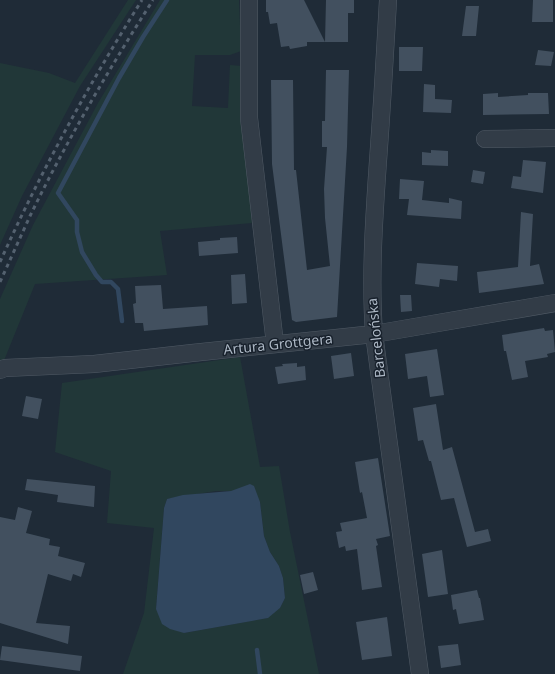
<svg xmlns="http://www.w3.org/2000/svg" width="555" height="674" font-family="'Noto Sans',sans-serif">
  <rect width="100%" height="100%" fill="#1f2b37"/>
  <path fill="#213738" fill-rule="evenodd" d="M128,0H136L80,86L22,196L0,245V63L49,73L75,83Z
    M160,0H239L241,51L230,55H195L192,106L228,108L230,65L242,66L244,121L252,223L160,231L167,275L35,284L3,363L0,364V299L8,281L33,225L98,103Z
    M240,357L260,467L279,466L290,532L319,674H123L144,613L154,528L107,523L111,471L55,452L62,383ZM216,491H232L260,502L264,536L270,552L279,566L283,578L285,598L280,608L267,618L184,633L156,609L164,508L167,499Z"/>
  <path fill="#31475f" d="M250,484L254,486L260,502L264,536L270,552L279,566L283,578L285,598L280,608L268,618L184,633L170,629L162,624L156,609L164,508L167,499L183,495L231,491Z"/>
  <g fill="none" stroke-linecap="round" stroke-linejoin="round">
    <path stroke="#31475f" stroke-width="4.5" d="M122,321L118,289L111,282H102L96,275L82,252L77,232V220L58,193L119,78L143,37L167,0
      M257,650L260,674"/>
  </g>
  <path fill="#42505f" d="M266,0H304L325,42H307V46L290,49L289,46L281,47L277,23L270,24L268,12H266Z
    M326,0H354V13H348V42H325Z
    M533,0H553V22H532Z
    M466,6H479L476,36H462Z
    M399,47H423L422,71H399Z
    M538,50L554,52L551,66L535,65Z
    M326,70H349L347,147L337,317L296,322L292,320L272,164L271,80H293L294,170H296L307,270L330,266L325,218L324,189L327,147H322V121H325Z
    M424,84L435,85V99L452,100L451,113L423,112Z
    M498,93V97L528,95V93H548L549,114L483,115V94Z
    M431,150L448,151V166L422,165V152L431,153Z
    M523,160L546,162L543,193L511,188L513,176L521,177Z
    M473,170L485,172L483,184L471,182Z
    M400,179L424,181L422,200L449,203V198L462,201L461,219L407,215L409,199H399Z
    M521,212L533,214L530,266L539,264L544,284L479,293L477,272L518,267Z
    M237,237L238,253L199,256L198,242L220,240V238Z
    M417,263L458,266L457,281L440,279L439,287L415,284Z
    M245,274L247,303L232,304L231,275Z
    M161,285L163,309L207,306L208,325L144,331L143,323H135L133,304L136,303L135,286Z
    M400,295H411L412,311L401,312Z
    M544,328L545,331L553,330L555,352L547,354L548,357L525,361L528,377L512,380L506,351H504L502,335Z
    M437,349L444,395L430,397L427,376L408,379L405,354Z
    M351,353L354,376L334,379L331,356Z
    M297,363V367L305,366L306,380L278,384L275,367L283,366L282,364Z
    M26,396L42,399L38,419L22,416Z
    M436,404L443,450L452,447L475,532L488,529L491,541L467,547L454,498L441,500L431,461H429L423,440L418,441L413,408Z
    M378,458L390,536L376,539L378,545L376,546L382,587L362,590L357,549L346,551L345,546L339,548L336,532L342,531L340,523L367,518L362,492L360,493L355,462Z
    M27,479L95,486L94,507L57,502L58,495L25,490Z
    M18,507L32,511L26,533L50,539L49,545L60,547L58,556L85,563L81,577L73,574L71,581L48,574L36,623L70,626L68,644L0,623V517L15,520Z
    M442,550L448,594L428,597L422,554Z
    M313,572L318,590L304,594L300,575Z
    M477,590L479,598H480L484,620L459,624L456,609L453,610L451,595Z
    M387,617L392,656L362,660L356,622Z
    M458,644L461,665L441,668L438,646Z
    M2,646L82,656L80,671L0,660Z"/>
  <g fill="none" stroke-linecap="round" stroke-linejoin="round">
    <defs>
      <path id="minor" d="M249,0V118L275,344
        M388,0C385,54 382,107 378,161C374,219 370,276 374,334L420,674
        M485,139L555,138
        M0,370L5,368L94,364L192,353L374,334L555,303"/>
    </defs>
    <use href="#minor" stroke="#505a65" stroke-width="18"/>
    <use href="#minor" stroke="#323c47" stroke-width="17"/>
    <path stroke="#54616f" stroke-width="3" stroke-dasharray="4 4" stroke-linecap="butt" d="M0,262C41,171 89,84 142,0
      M0,282C10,260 20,238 30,216C66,142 109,69 153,0"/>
  </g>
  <g text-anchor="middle" stroke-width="3" stroke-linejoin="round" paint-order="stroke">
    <g font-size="14" fill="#acb7c4" stroke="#18212c">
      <text transform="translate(376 338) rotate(-96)" y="5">Barcelońska</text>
      <text transform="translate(278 344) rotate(-6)" y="5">Artura Grottgera</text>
    </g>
  </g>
</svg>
